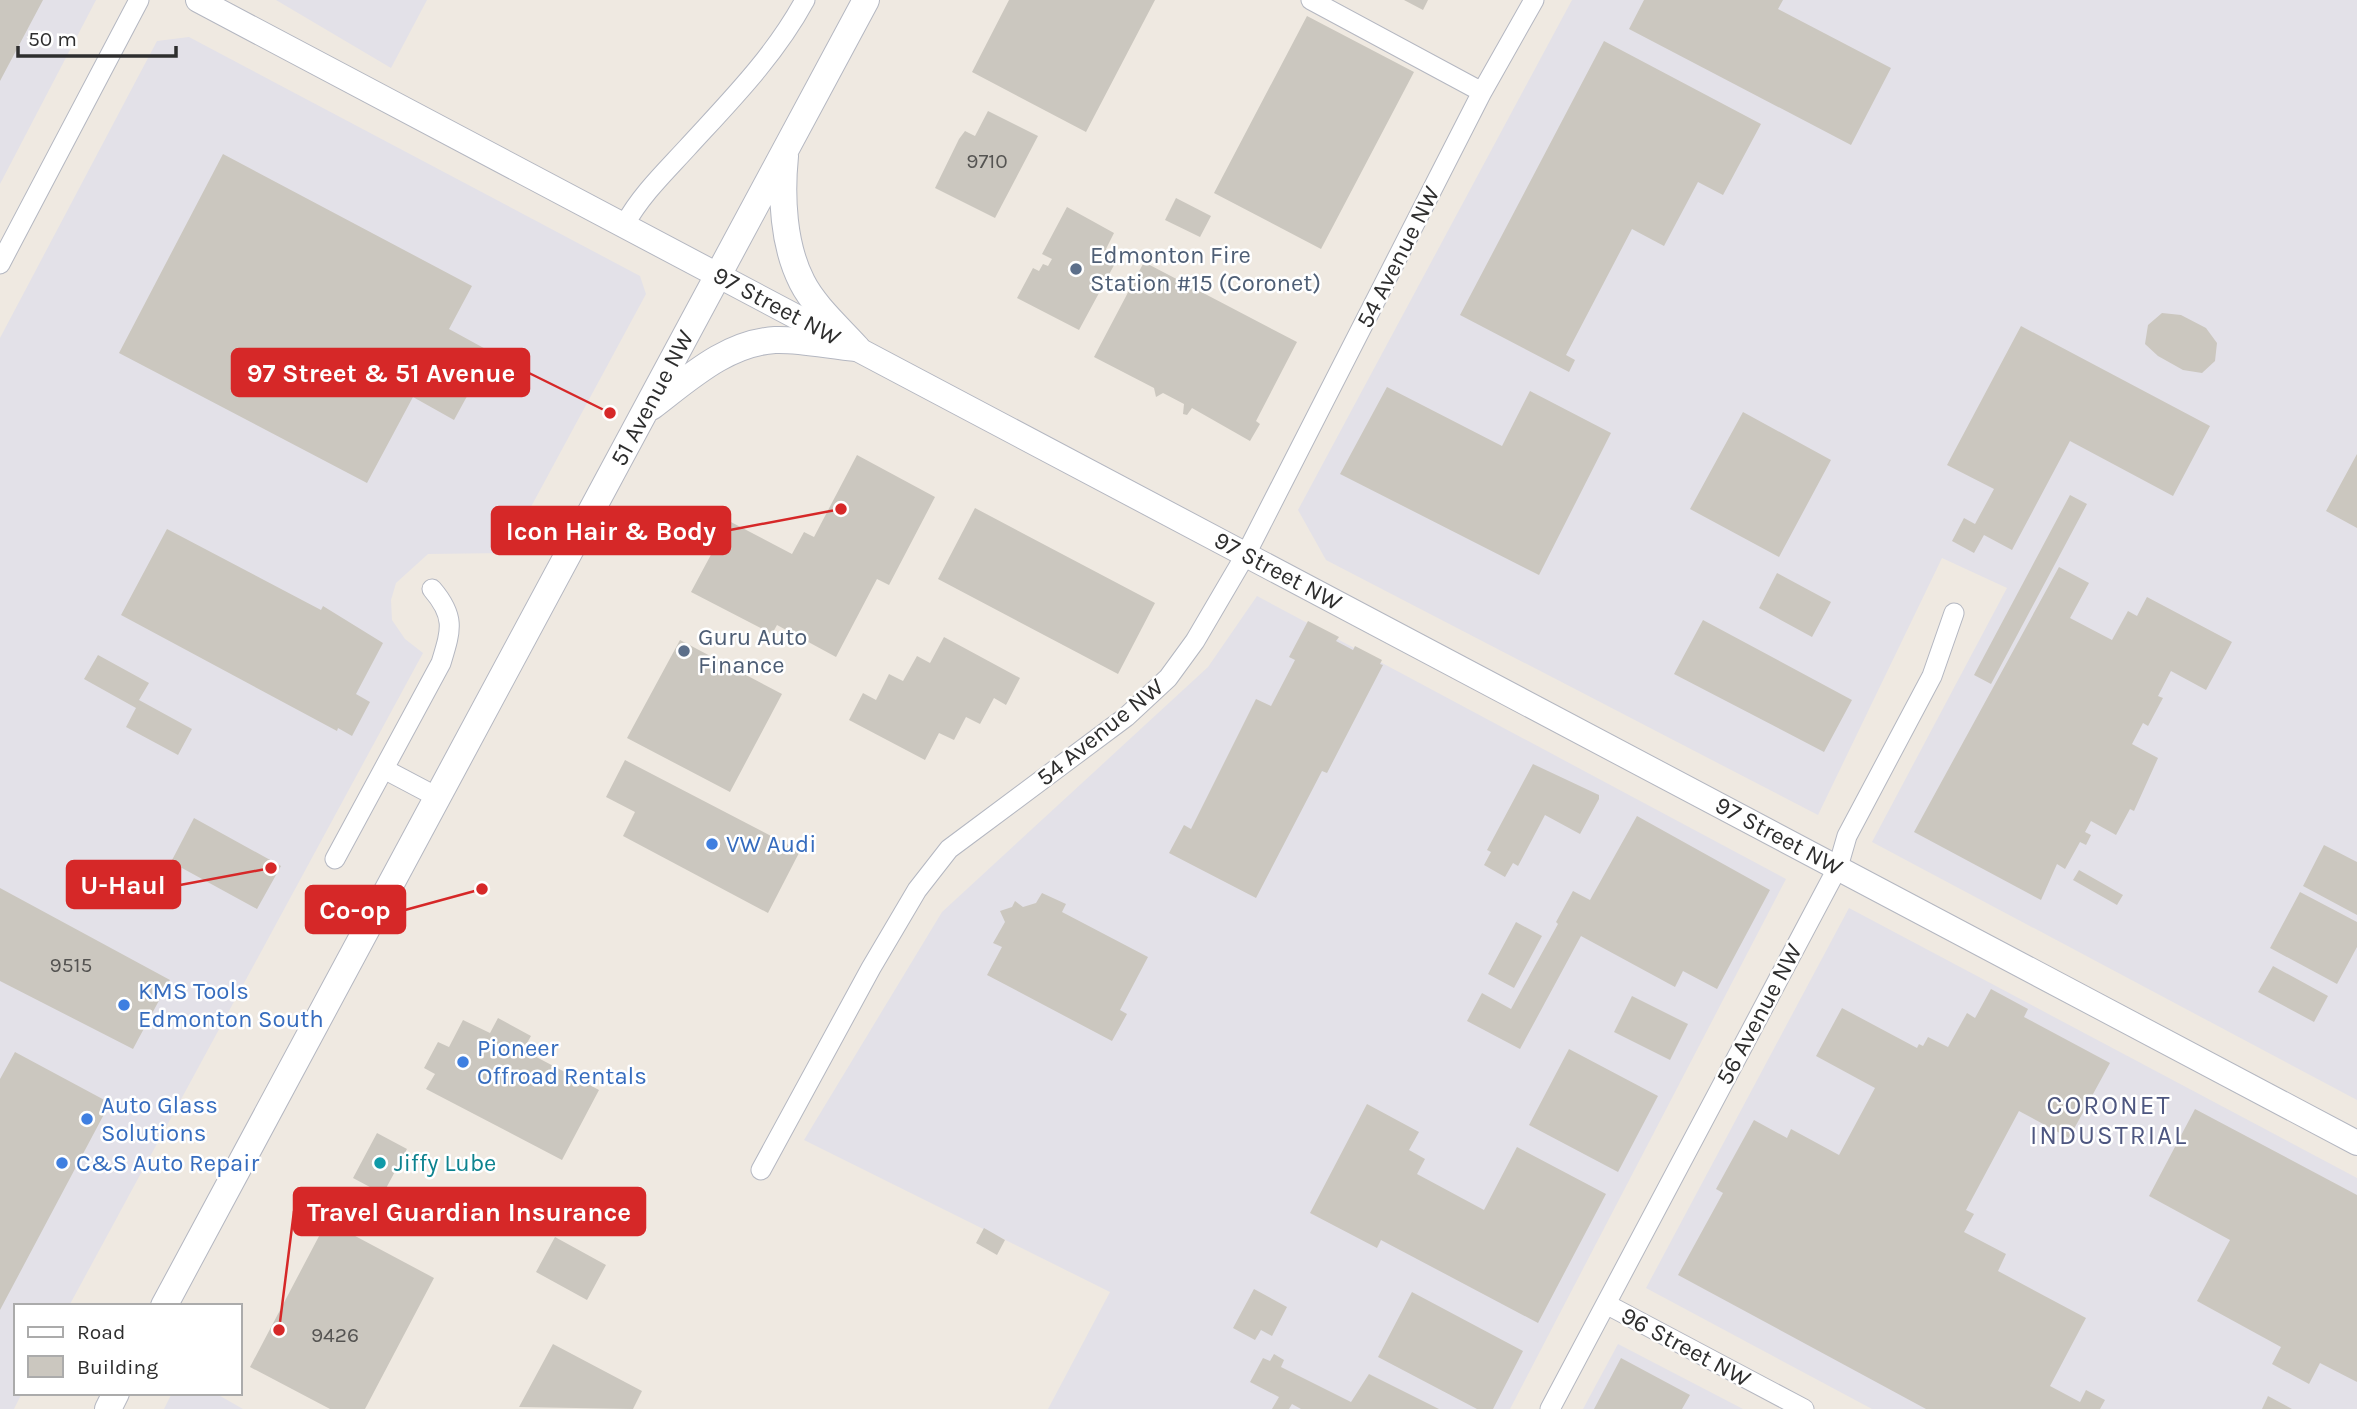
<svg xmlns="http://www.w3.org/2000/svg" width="2357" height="1409" font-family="Karla,sans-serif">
  <rect width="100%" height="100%" fill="#efe9e1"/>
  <path fill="#e3e1e8" d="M0,0H96L0,184Z
    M276,0H427L391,68Z
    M1572,0H2357V1100L1872,842L2007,588L1942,558L1818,815L1326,560L1298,510Z
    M189,37L640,276L646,294L506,553L428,554L396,583L391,600L392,620L405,639L423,653L69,1306H16V1393H22L14,1409H0V338L157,41Z
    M1257,596L1786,879L1510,1409H1048L1110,1292L804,1140L942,912L1208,667Z
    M1849,908L2357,1178V1409H1872L1646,1288Z
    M1618,1344L1743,1409H1583Z
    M172,1393H215L243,1409H164Z"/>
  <path fill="#cbc7bf" d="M0,0H43L0,81Z
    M1009,0H1155L1086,132L972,72Z
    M1404,0H1428L1423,10Z
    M1644,0H1783L1778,9L1891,68L1851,145L1629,29Z
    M1307,16L1414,72L1321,249L1214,193Z
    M1604,41L1761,124L1723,195L1698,182L1664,246L1632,229L1566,355L1575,360L1569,372L1460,315Z
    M988,111L1038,136L995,218L935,188L959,139L965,131L975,136Z
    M223,154L472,286L449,329L491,352L484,365L495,371L490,379L488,377L479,394L471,389L454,420L413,397L367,483L119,353Z
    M1176,198L1211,216L1200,237L1165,220Z
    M1067,207L1114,233L1106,249L1119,256L1079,330L1017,298L1033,268L1039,271L1043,264L1048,266L1052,259L1042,254Z
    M1144,262L1297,342L1256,421L1260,424L1250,441L1192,408L1187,415L1183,414L1184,404L1163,393L1156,397L1154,388L1094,357Z
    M2162,313L2181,315L2206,328L2217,343L2215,361L2202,373L2183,370L2158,356L2145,344L2148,325Z
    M2021,326L2210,426L2173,496L2070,441L2012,550L1984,535L1974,553L1952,541L1964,518L1975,524L1994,489L1947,465Z
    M1387,387L1502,446L1530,391L1611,433L1539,575L1340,474Z
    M1743,412L1831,460L1779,557L1690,509Z
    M2357,454V528L2326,511Z
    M857,455L935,497L889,585L877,579L836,657L777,625L772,634L691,592L729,521L792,554L804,532L814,537Z
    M2070,495L2087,504L1991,684L1974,675Z
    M975,508L1155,603L1118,674L938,579Z
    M167,529L321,610L323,606L383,643L356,694L370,702L352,736L338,728L337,731L121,615Z
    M2059,567L2089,583L2070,618L2112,640L2128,611L2137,616L2147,597L2232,642L2206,690L2171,671L2158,696L2163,698L2148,726L2143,723L2132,744L2158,758L2134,811L2130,809L2116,835L2091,821L2085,832L2091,835L2086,845L2080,842L2065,869L2057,864L2041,900L1914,832Z
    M1777,573L1831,602L1812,637L1759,608Z
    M1703,620L1852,700L1824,752L1674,674Z
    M1308,621L1339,637L1336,641L1353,650L1355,646L1382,660L1380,664L1383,665L1327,773L1322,771L1256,898L1169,853L1184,825L1191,829L1256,699L1271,706L1295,660L1289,657Z
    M944,637L1020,678L1006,705L994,698L980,724L966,717L954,740L939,733L925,760L849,720L863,693L876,700L889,674L903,681L917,656L930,663Z
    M680,640L782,694L730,792L627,738Z
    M98,655L149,683L139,700L192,729L178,755L126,727L136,708L84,679Z
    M625,760L800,851L768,913L623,836L635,812L606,797Z
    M1533,764L1599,795V799L1580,834L1545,815L1518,866L1513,863L1505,877L1484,865L1491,852L1487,850Z
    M1637,816L1770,890L1717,989L1683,971L1675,987L1581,936L1520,1049L1467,1021L1482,993L1511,1009L1558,924L1556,922L1573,891L1590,900Z
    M194,818L281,866L257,909L171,862Z
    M2324,845L2357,862V915L2303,886Z
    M2079,870L2123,895L2117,905L2073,880Z
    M0,888L170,980L133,1049L0,981Z
    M2300,892L2357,922V947L2337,984L2270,948Z
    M1042,893L1066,904L1062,912L1148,957L1120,1010L1127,1014L1112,1041L987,975L1002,947L993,943L1005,922L1000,911L1012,907L1015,901L1023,907L1036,903Z
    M1516,922L1542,936L1514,988L1488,974Z
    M2273,966L2328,996L2314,1022L2258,992Z
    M1991,989L2028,1009L2024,1017L2110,1063L2069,1138L2019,1111L1966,1210L1974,1214L1964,1232L2006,1254L1998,1271L2086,1318L2050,1386L2080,1402L2086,1390L2105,1400L2100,1409H1926L1678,1275L1723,1193L1716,1189L1754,1120L1787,1138L1791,1129L1839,1155L1875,1088L1816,1056L1842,1008L1917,1048L1919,1044L1923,1046L1928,1037L1948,1047L1967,1013L1975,1018Z
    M1632,996L1688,1024L1670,1060L1614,1032Z
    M498,1018L531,1036L523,1050L599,1090L562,1160L426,1089L435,1074L424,1068L438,1042L449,1047L463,1020L490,1033Z
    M1569,1049L1658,1096L1618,1172L1529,1125Z
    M15,1052L110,1103L0,1310V1079Z
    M1367,1104L1419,1132L1409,1150L1425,1159L1417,1174L1484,1210L1517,1147L1606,1194L1538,1323L1381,1240L1377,1248L1310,1213Z
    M2195,1109L2357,1195V1382L2320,1363L2309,1384L2272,1364L2281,1347L2197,1301L2230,1240L2149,1196Z
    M377,1133L407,1149L383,1194L353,1178Z
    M327,1221L434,1278L365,1409H330L250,1367Z
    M984,1228L1005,1240L997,1255L976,1243Z
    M555,1237L606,1265L587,1300L536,1272Z
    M1254,1289L1287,1307L1272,1336L1261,1330L1255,1340L1233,1328Z
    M1412,1292L1523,1351L1493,1409H1477L1378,1357Z
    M553,1344L642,1391L633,1409L519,1407Z
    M1274,1354L1284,1360L1281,1367L1351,1402L1369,1374L1439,1409H1301L1292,1404L1289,1409H1272L1279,1397L1250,1382L1263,1358L1270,1361Z
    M1621,1358L1690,1395L1682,1409H1594Z
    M2268,1396L2292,1409H2262Z"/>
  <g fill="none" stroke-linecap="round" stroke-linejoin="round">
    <defs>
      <path id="minor" d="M1311,0L1482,92
        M625,224C641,195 665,172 687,148C730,101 774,57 805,0
        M0,264L139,0
        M384,769L437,797
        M335,859L441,663C451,630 456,617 432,589
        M761,1170L871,968L917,890L949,849L1126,717L1168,678L1195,641L1246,554L1482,92L1534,0
        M1606,1304L1804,1409
        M1550,1409L1838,867L1847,836L1932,676L1954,613"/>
      <path id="tertiary" d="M198,0L2357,1143"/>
      <path id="secondary" d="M785,156C781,196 783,245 802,282C814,306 839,328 857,348
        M651,407C688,379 726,343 775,340C801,339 831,346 857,348
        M164,1306L866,0
        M108,1409L116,1393"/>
    </defs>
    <use href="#minor" stroke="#b4b7c1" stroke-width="21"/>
    <use href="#tertiary" stroke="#b4b7c1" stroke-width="26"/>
    <use href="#secondary" stroke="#b4b7c1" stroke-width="28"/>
    <use href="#minor" stroke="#fff" stroke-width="19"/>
    <use href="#tertiary" stroke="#fff" stroke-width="24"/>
    <use href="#secondary" stroke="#fff" stroke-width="26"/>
  </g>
  <g fill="#5c6f8a" stroke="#fff" stroke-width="2.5">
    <circle cx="1076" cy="269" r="7"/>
    <circle cx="684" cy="651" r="7"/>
  </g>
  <g fill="#3f7fe0" stroke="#fff" stroke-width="2.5">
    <circle cx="712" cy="844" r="7"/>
    <circle cx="124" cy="1005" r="7"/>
    <circle cx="463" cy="1062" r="7"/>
    <circle cx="87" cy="1119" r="7"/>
    <circle cx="62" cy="1163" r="7"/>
  </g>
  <circle fill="#0f9aa8" stroke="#fff" stroke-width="2.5" cx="380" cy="1163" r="7"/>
  <g text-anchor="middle" stroke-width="5" stroke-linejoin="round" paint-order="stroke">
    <g font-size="21" fill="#555452">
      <text x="987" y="168">9710</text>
      <text x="71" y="972">9515</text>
      <text x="335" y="1342">9426</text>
    </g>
    <g font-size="24" fill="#4e5e75" stroke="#fff" text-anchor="start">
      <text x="1090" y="263">Edmonton Fire<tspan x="1090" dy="28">Station #15 (Coronet)</tspan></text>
      <text x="698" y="645">Guru Auto<tspan x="698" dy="28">Finance</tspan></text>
    </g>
    <g font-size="24" fill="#2e2e2e" stroke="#fff">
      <text transform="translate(1398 257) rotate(-63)" y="8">54 Avenue NW</text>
      <text transform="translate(777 306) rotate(28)" y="8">97 Street NW</text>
      <text transform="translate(652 398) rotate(-62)" y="8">51 Avenue NW</text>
      <text transform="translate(1278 571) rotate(28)" y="8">97 Street NW</text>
      <text transform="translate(1100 732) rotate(-39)" y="8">54 Avenue NW</text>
      <text transform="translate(1779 836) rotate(28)" y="8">97 Street NW</text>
      <text transform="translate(1759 1014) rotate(-62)" y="8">56 Avenue NW</text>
      <text transform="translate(1686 1347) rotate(28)" y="8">96 Street NW</text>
    </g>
    <g font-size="24" fill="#366cbe" stroke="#fff" text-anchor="start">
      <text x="726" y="852">VW Audi</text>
      <text x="138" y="999">KMS Tools<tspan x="138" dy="28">Edmonton South</tspan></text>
      <text x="477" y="1056">Pioneer<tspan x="477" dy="28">Offroad Rentals</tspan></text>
      <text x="101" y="1113">Auto Glass<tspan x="101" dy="28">Solutions</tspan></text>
      <text x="76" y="1171">C&amp;S Auto Repair</text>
    </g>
    <g font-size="24" fill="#0d838f" stroke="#fff" text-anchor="start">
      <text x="394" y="1171">Jiffy Lube</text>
    </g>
    <g font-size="26" letter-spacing="2" fill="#4d5680" stroke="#fff">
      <text x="2109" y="1114">CORONET<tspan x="2109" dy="30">INDUSTRIAL</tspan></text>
    </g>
  </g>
  <path fill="none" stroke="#d62828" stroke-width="2.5" d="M610 413L529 373M841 509L730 530M271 868L180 885M482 889L405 910M279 1330L294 1211"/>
  <g fill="#d62828" stroke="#fff" stroke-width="2.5">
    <circle cx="610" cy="413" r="7"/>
    <circle cx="841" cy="509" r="7"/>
    <circle cx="271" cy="868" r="7"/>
    <circle cx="482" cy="889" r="7"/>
    <circle cx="279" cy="1330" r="7"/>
  </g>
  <g fill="#d62828" stroke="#d62828" stroke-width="2.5">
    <rect x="232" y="349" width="297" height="47" rx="7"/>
    <rect x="492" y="507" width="238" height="47" rx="7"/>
    <rect x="67" y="861" width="113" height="47" rx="7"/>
    <rect x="306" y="886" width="99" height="47" rx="7"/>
    <rect x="294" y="1188" width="351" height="47" rx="7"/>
  </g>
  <g font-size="26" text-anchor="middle" font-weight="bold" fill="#fff">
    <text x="381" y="382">97 Street &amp; 51 Avenue</text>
    <text x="611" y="540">Icon Hair &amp; Body</text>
    <text x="123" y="894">U-Haul</text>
    <text x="355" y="919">Co-op</text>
    <text x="469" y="1221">Travel Guardian Insurance</text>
  </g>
  <rect x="14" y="1304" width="228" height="91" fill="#ffffff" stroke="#ababab" stroke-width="2"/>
  <rect x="28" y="1327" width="35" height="10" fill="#ffffff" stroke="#ababab" stroke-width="2"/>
  <text x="77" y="1339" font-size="21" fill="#2e2e2e">Road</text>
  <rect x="28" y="1356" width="35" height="21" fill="#cbc7bf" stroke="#ababab" stroke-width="2"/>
  <text x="77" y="1374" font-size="21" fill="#2e2e2e">Building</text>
  <path d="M18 46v10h158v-10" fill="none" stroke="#2e2e2e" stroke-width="3.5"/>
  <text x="28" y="46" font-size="21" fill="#2e2e2e" stroke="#ffffff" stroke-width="5" paint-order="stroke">50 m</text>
</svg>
